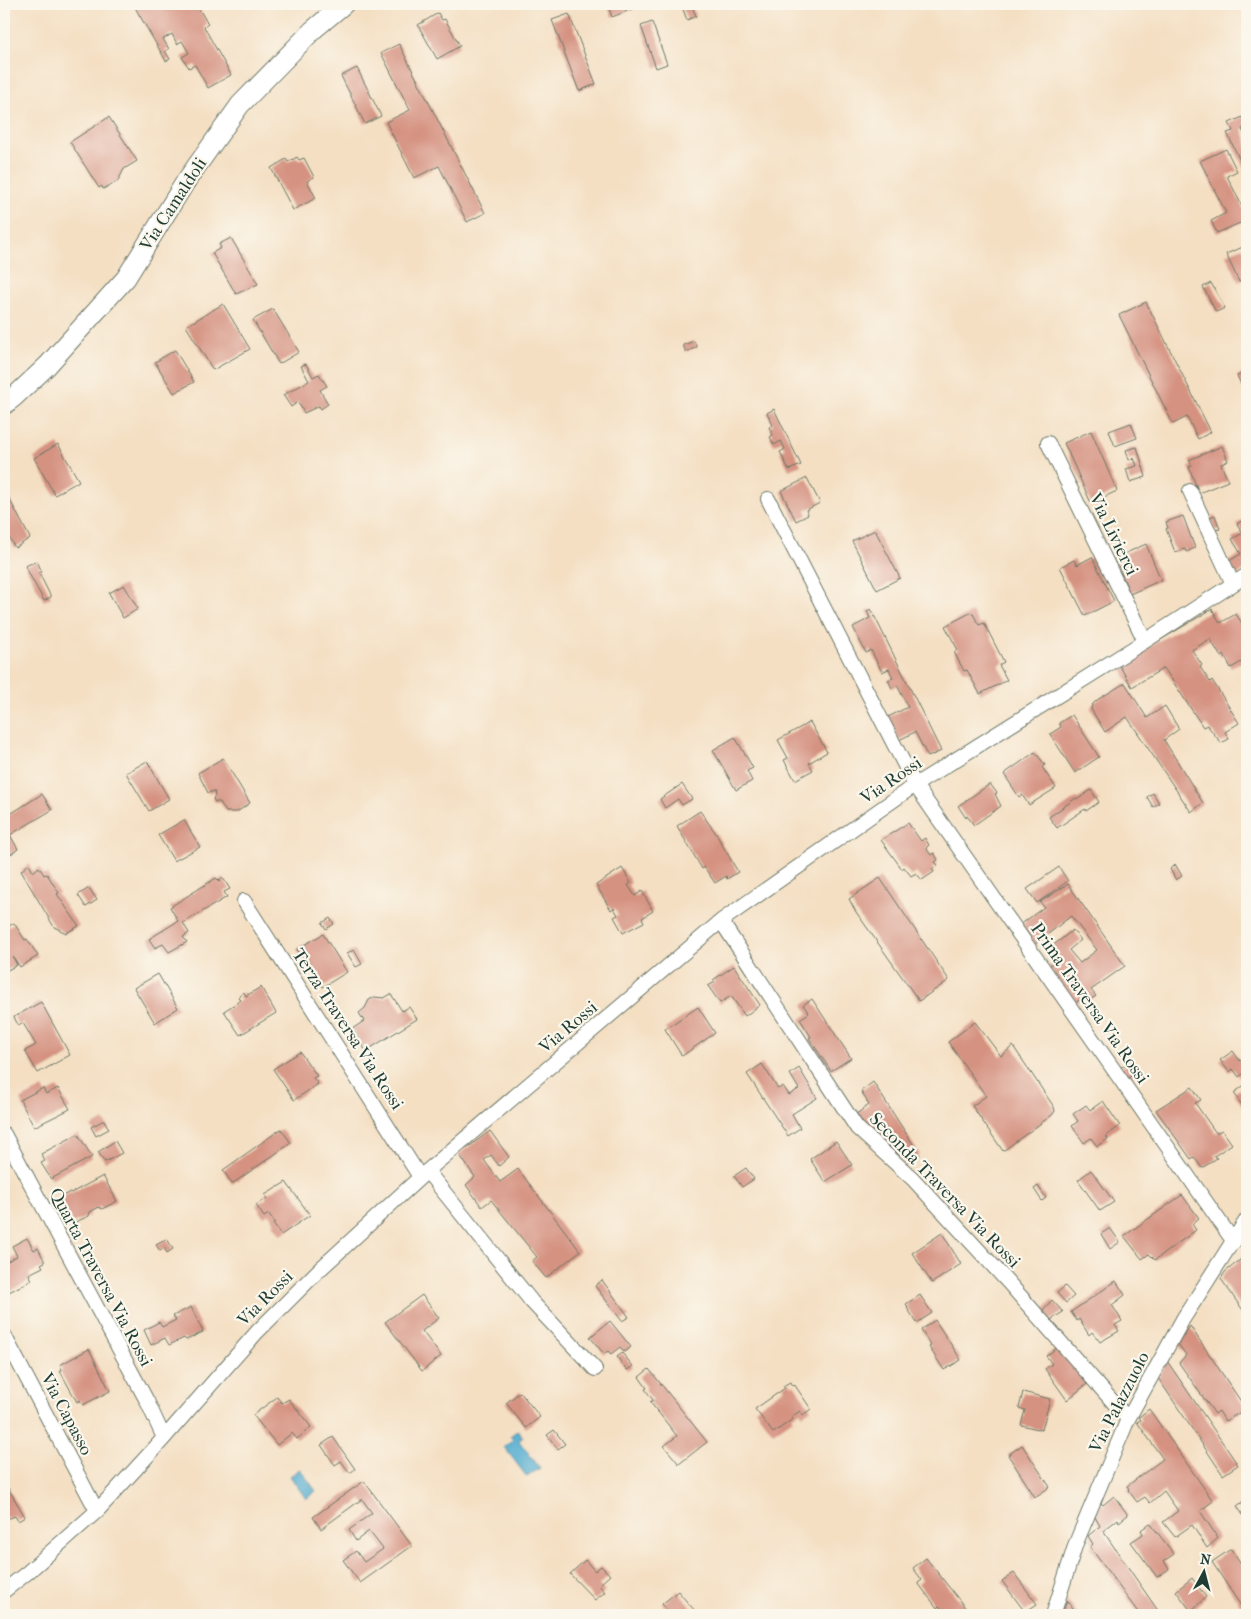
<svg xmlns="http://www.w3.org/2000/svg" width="1251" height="1619" font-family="'IM FELL French Canon',serif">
  <rect width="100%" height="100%" fill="#fbf7ec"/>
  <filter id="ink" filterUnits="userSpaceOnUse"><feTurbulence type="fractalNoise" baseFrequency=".02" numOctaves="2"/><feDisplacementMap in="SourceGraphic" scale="10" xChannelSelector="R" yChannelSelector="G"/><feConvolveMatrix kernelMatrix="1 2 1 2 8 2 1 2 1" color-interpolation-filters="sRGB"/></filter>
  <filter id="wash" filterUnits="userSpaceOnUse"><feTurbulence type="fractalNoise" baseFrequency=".0096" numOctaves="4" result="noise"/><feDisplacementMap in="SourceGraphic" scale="20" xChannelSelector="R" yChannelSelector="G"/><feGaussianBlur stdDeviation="1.12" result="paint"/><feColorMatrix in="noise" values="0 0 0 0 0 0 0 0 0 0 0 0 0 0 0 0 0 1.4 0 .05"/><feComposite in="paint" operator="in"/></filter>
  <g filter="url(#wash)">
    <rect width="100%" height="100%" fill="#f4dfc3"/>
    <path fill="#51abcf" stroke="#387482" d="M518,1430L523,1437L519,1441L540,1468L527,1477L504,1447L513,1440L510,1436Z
      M300,1469L316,1491L306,1499L290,1476Z"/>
    <g id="blocks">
      <path fill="#d59281" d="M133,4H156L160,10L171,4H196L208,24L204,27L231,75L208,88L195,65L189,68L182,57L189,53L182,41L177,44L172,34L163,39L169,49L165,51L170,59L166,61Z
        M607,4H639L640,6L612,17Z
        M681,4H691L696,16L687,20Z
        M438,13L442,20L445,19L460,46L437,59L418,25Z
        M569,14L596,84L579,91L552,20Z
        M652,22L667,64L656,68L641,26Z
        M399,44L485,213L467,222L439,166L414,178L386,122L410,110L381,53Z
        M357,68L381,116L365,124L341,76Z
        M1245,116L1247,120V127L1242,129L1247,141V175L1227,133L1233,131L1229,123Z
        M109,117L137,161L124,169L118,181L103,189L102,186L99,188L70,142Z
        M1226,149L1237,171L1227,176L1247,216V220L1217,233L1211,221L1226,213L1200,161Z
        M297,157L299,160L304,158L314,177L307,181L316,198L293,210L271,168L286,159L288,162Z
        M231,238L258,284L236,294L212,253L221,248L219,244Z
        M1243,247L1247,256V278L1239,282L1226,254Z
        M1211,283L1225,308L1216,312L1203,287Z
        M1146,302L1211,432L1198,439L1187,417L1173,424L1119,315Z
        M223,304L250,349L213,370L186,326Z
        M273,309L299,352L279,364L253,320Z
        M694,341L697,347L686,352L683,345Z
        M175,350L194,382L174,393L155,362Z
        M306,364L313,377L319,374L327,386L320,390L328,404L321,409L319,406L304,413L298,402L291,407L283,395L309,381L301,366Z
        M1247,371V396L1237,376Z
        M774,409L801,465L789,470L780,452L785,449L781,441L774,445L770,437L773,435L769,427L773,425L767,413Z
        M1131,423L1137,438L1115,446L1109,431Z
        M1091,431L1117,491L1091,503L1064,443Z
        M58,444L79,481L55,495L34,458Z
        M1222,446L1228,461L1221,464L1228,481L1199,493L1189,467L1192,466L1189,460Z
        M1137,447L1146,477L1130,482L1126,469L1137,466L1134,458L1129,460L1126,450Z
        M807,478L820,503L806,510L808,515L796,521L781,491Z
        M4,489L30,538L15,548L4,529Z
        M1215,515L1220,529L1215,530L1210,517Z
        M1183,516L1195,548L1186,552L1185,549L1175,552L1166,529L1168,528L1166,522Z
        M1244,519L1247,524V569L1236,576L1227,562L1241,554L1232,539L1243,533L1237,524Z
        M875,530L900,578L877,590L852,541Z
        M1146,544L1161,580L1130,594L1115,558Z
        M1092,557L1114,601L1085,616L1060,567L1074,560L1077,565Z
        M37,561L42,572L39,573L51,597L44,601L25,566Z
        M124,585L138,609L123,618L109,593Z
        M871,609L941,751L928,757L915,732L899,740L888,717L908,707L897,685L892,688L888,680L893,678L889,669L882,672L871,650L866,653L853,627L870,618L867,611Z
        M1212,609L1220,623L1236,614L1247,631V663L1245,660L1231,668L1224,655L1221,657L1210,639L1192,650L1202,665L1200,667L1210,682L1212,680L1239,723L1225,732L1229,739L1221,743L1207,725L1203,727L1164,668L1132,687L1119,665Z
        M972,612L979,625L984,623L1004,662L999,665L1007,680L980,694L967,670L964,671L954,652L958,650L945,626Z
        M1125,683L1147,718L1165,706L1179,729L1164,740L1203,803L1191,812L1127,717L1105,732L1091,709L1092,705L1097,700Z
        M1072,715L1099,757L1075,773L1050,734L1061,727L1059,723Z
        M810,722L827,752L809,763L813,770L795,780L784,760L788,758L778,740Z
        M735,737L753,768L747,771L752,781L736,790L713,750Z
        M1035,752L1045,765L1042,767L1056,788L1029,805L1022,795L1019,797L1004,774Z
        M223,758L250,803L237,812H226L220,802H215L213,799L215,795L214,791L208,793L198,773Z
        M147,761L169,799L149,811L126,773Z
        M682,784L692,799L682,805L678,799L665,808L660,799Z
        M990,784L997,793L995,794L1001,806L974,825L967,816L966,818L958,806Z
        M1091,790L1099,802L1086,811L1085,809L1057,828L1049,817L1076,798L1078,799Z
        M1153,793L1159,803L1153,807L1147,797Z
        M42,794L52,810L10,835L18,849L11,854L8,850L4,853V818Z
        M700,811L715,832L738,872L727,879L726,876L715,883L704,867L702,869L677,826Z
        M184,820L200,847L174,861L158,835Z
        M908,823L921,841L925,838L929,845L926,848L931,855L934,853L938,860L935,862L938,865L932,869L934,872L922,880L916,873L911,876L904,867L902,869L881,840Z
        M29,864L33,872L39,867L44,875L47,874L59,893L57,894L79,926L66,933L54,927L21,871Z
        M1175,864L1182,876L1176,880L1170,869Z
        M1059,867L1068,881L1037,903L1027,889Z
        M622,868L631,883L628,885L635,896L642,891L653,911L642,918L644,922L623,933L614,917L618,915L614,908L611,910L596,885Z
        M216,878L219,881L223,878L230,889L224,892L227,897L183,923L189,933L183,937L187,942L169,952L163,944L155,948L149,939L178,921L170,907Z
        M880,878L949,980L919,1001L856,912L849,899Z
        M1068,884L1125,966L1091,990L1096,996L1083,1004L1079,1000L1074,1004L1048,967L1059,959L1051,947L1073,930L1081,940L1069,950L1080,963L1097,950L1071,916L1034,945L1020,925L1044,907L1040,902Z
        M89,888L97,900L86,907L78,895Z
        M330,918L334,924L326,929L322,923Z
        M14,923L25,940L27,939L38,956L20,967L13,957L17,965L4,972V929Z
        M323,934L347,972L323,987L308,961L304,962L297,949Z
        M354,950L362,964L356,967L347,953Z
        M734,966L760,1005L745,1016L731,996L720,1003L708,986L715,982L713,980Z
        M158,974L178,1008L155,1023L134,988Z
        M261,987L276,1013L240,1035L224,1011L241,1000L238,997L244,992L246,996Z
        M391,994L402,1011L409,1007L417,1019L366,1051L352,1029L364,1021L359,1013L365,1008L369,1000L375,997L384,998Z
        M812,999L851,1058L831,1071L809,1038L811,1037L800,1019L809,1013L803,1005Z
        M41,1002L70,1055L38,1073L25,1051L36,1045L23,1023L18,1025L14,1017Z
        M698,1007L715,1033L682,1056L665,1029Z
        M975,1022L1001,1056L1013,1046L1054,1107L1055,1111L1052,1115L1003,1151L972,1106L986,1096L948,1042Z
        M1233,1051L1240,1061L1247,1055V1071L1239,1077L1233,1069L1229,1072L1220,1060Z
        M300,1052L317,1076L313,1078L318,1084L294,1100L273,1069Z
        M1132,1061L1138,1071L1126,1080L1118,1069Z
        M762,1064L778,1089L783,1086L789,1095L799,1089L790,1074L799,1068L817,1098L792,1114L800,1128L788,1136L747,1074Z
        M873,1082L920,1155L904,1164L896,1151L894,1153L884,1137L875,1142L855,1115L869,1105L861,1091Z
        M1247,1083V1113L1234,1093Z
        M1192,1087L1201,1100L1195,1103L1216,1133L1222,1130L1232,1144L1214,1156L1217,1158L1202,1168L1194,1157L1191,1159L1156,1110Z
        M43,1088L46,1094L58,1088L70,1109L34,1127L20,1100Z
        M1103,1101L1120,1126L1106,1136L1108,1139L1097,1146L1091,1138L1084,1143L1072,1126L1078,1121L1073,1114L1086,1105L1090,1110Z
        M104,1120L109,1129L96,1136L91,1127Z
        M281,1129L291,1143L232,1184L223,1170Z
        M490,1131L509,1157L499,1166L491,1155L484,1160L500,1182L518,1169L580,1251L546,1278L532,1261L537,1257L491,1200L482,1207L466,1185L475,1177L459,1154Z
        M78,1134L92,1157L51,1179L41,1163L45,1161L41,1154Z
        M115,1141L122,1153L105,1162L98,1152Z
        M836,1141L852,1165L825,1182L810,1159Z
        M746,1168L754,1179L742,1187L734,1176Z
        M1091,1170L1114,1202L1100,1211L1078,1180Z
        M103,1176L117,1201L102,1209L99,1207L90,1212L89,1216L73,1223L59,1198L70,1192L71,1193Z
        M286,1182L310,1215L281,1235L273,1224L275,1223L269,1214L264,1217L256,1205L267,1198L265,1195Z
        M1038,1186L1046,1198L1042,1201L1034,1189Z
        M1182,1195L1199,1218L1192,1224L1196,1230L1155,1260L1149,1254L1142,1259L1124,1236Z
        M1110,1228L1120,1242L1110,1249L1101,1234Z
        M942,1233L961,1264L932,1283L912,1253Z
        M27,1238L34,1250L38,1248L45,1262L41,1264L43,1267L29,1274L32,1280L9,1292L4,1282V1263L17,1256L12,1246Z
        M167,1239L173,1249L167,1253L164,1248L160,1251L156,1245Z
        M1245,1256L1247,1259V1316L1221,1279L1225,1272Z
        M602,1280L629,1317L622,1321L595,1286Z
        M1116,1281L1125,1295L1112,1305L1122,1321L1115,1325L1119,1331L1100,1342L1092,1332L1089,1335L1079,1319L1077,1321L1071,1312Z
        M1065,1286L1074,1296L1066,1303L1057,1293Z
        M422,1295L439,1318L422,1331L441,1356L422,1371L385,1322Z
        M920,1295L932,1313L917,1323L907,1308L908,1307L906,1304Z
        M1052,1300L1063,1312L1049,1321L1041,1312Z
        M191,1307L203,1332L186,1340L184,1338L169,1345L165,1338L151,1345L144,1330L159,1322L162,1327L176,1320L173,1316Z
        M935,1320L961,1360L944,1370L929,1347L931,1346L921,1330Z
        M610,1321L631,1347L624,1352L620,1347L611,1354L608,1351L604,1354L590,1337Z
        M1190,1326L1246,1409L1225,1421L1219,1411L1215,1414L1179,1363L1186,1355L1178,1344Z
        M1058,1347L1087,1384L1067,1400L1045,1369L1052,1364L1046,1356Z
        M89,1349L110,1391L83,1405L80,1400L77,1402L60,1371L62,1370L60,1365Z
        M622,1353L633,1366L627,1370L617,1357Z
        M1167,1361L1238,1465L1223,1475L1158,1378Z
        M649,1369L707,1442L679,1464L664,1446L677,1436L650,1402L653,1400L645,1389L647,1388L639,1377Z
        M790,1382L792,1386L794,1384L811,1409L803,1415L800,1411L791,1417L793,1419L773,1433L755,1409L785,1388L783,1386Z
        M520,1392L540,1417L526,1428L506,1403Z
        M1023,1392L1050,1399L1042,1430L1021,1425L1025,1410L1019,1408Z
        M277,1397L282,1403L289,1399L311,1427L297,1439L292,1433L277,1445L253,1415Z
        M1149,1409L1213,1501L1200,1511L1218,1538L1207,1548L1192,1525L1175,1537L1163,1522L1178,1511L1164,1491L1150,1503L1145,1497L1137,1502L1128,1490L1129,1489L1127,1486L1163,1459L1137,1422L1141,1420L1139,1417Z
        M554,1430L565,1444L558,1449L547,1435Z
        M333,1437L355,1469L350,1473L341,1461L335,1465L321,1445Z
        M1022,1445L1050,1487L1035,1497L1008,1455Z
        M4,1481L25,1517L18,1521L15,1516L10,1518L4,1517Z
        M364,1481L412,1546L360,1583L343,1560L356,1551L364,1562L383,1549L369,1531L356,1541L349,1530L372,1513L362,1499L321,1529L313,1517Z
        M1114,1496L1128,1515L1119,1522L1118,1519L1103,1531L1161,1615H1140L1090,1547L1093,1544L1088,1536L1100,1526L1095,1517L1100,1502L1103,1505Z
        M1247,1499V1521L1237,1506Z
        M1150,1523L1174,1554L1164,1561L1169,1569L1157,1577L1131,1542L1143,1534L1141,1530Z
        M1231,1549L1247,1574V1602L1241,1606L1212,1562Z
        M926,1558L971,1615H946L939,1606L937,1608L918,1583L922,1580L913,1568Z
        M585,1560L595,1571L601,1566L610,1575L599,1585L605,1592L595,1600L570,1574Z
        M1014,1573L1037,1604L1025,1612L1002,1581Z
        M1192,1578L1206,1597L1191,1611L1176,1591Z
        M678,1591L687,1602L699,1615H672L662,1604Z
        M1067,1600L1078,1615H1062Z"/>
    </g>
  </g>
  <g filter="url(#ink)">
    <use href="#blocks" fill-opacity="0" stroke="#6a7666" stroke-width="1"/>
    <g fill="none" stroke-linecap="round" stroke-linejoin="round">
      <defs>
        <path id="street" d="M1048,443L1145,641
          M1190,491L1233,584
          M768,499L915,785L1234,1242
          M244,901L420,1177
          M721,921L857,1128L913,1179L1008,1282L1128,1419
          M4,1134L147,1401L164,1438
          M427,1171L532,1302L595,1369
          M4,1335L97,1511
          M4,1591L28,1572L97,1511L164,1438L257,1332L318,1271L427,1171L721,921L915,785L1145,641L1247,575
          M1053,1615L1076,1543L1128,1419L1183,1319L1247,1219"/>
        <path id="secondary" d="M4,405L14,397L47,366L126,278L186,181L240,105L313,30L344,4"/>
      </defs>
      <use href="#street" stroke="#6a7666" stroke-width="16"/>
      <use href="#secondary" stroke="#6a7666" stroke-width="21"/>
      <use href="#street" stroke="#fff" stroke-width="14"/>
      <use href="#secondary" stroke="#fff" stroke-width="19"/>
    </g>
  </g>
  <g text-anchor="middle" stroke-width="4.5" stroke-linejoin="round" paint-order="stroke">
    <g font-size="18" fill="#1f3d34" stroke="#fbf7ec">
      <text transform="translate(173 204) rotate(-57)" y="6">Via Camaldoli</text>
      <text transform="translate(1114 534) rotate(64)" y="6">Via Livierci</text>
      <text transform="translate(891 780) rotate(-34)" y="6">Via Rossi</text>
      <text transform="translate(1090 1003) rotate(55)" y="6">Prima Traversa Via Rossi</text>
      <text transform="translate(568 1027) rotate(-40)" y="6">Via Rossi</text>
      <text transform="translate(348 1029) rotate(57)" y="6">Terza Traversa Via Rossi</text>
      <text transform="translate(945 1190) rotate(46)" y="6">Seconda Traversa Via Rossi</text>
      <text transform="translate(101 1277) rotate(62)" y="6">Quarta Traversa Via Rossi</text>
      <text transform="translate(265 1298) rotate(-45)" y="6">Via Rossi</text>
      <text transform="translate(1119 1402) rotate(-63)" y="6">Via Palazzuolo</text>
      <text transform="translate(67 1414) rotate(62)" y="6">Via Capasso</text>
    </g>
  </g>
  <rect width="1251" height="1619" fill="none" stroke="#fbf7ec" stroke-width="20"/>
  <g transform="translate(1204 1572) rotate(7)" stroke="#fbf7ec" stroke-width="4" paint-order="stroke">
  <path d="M0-4L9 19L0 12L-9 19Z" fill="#1f3d34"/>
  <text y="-8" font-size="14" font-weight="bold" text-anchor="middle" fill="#1f3d34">N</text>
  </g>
</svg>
